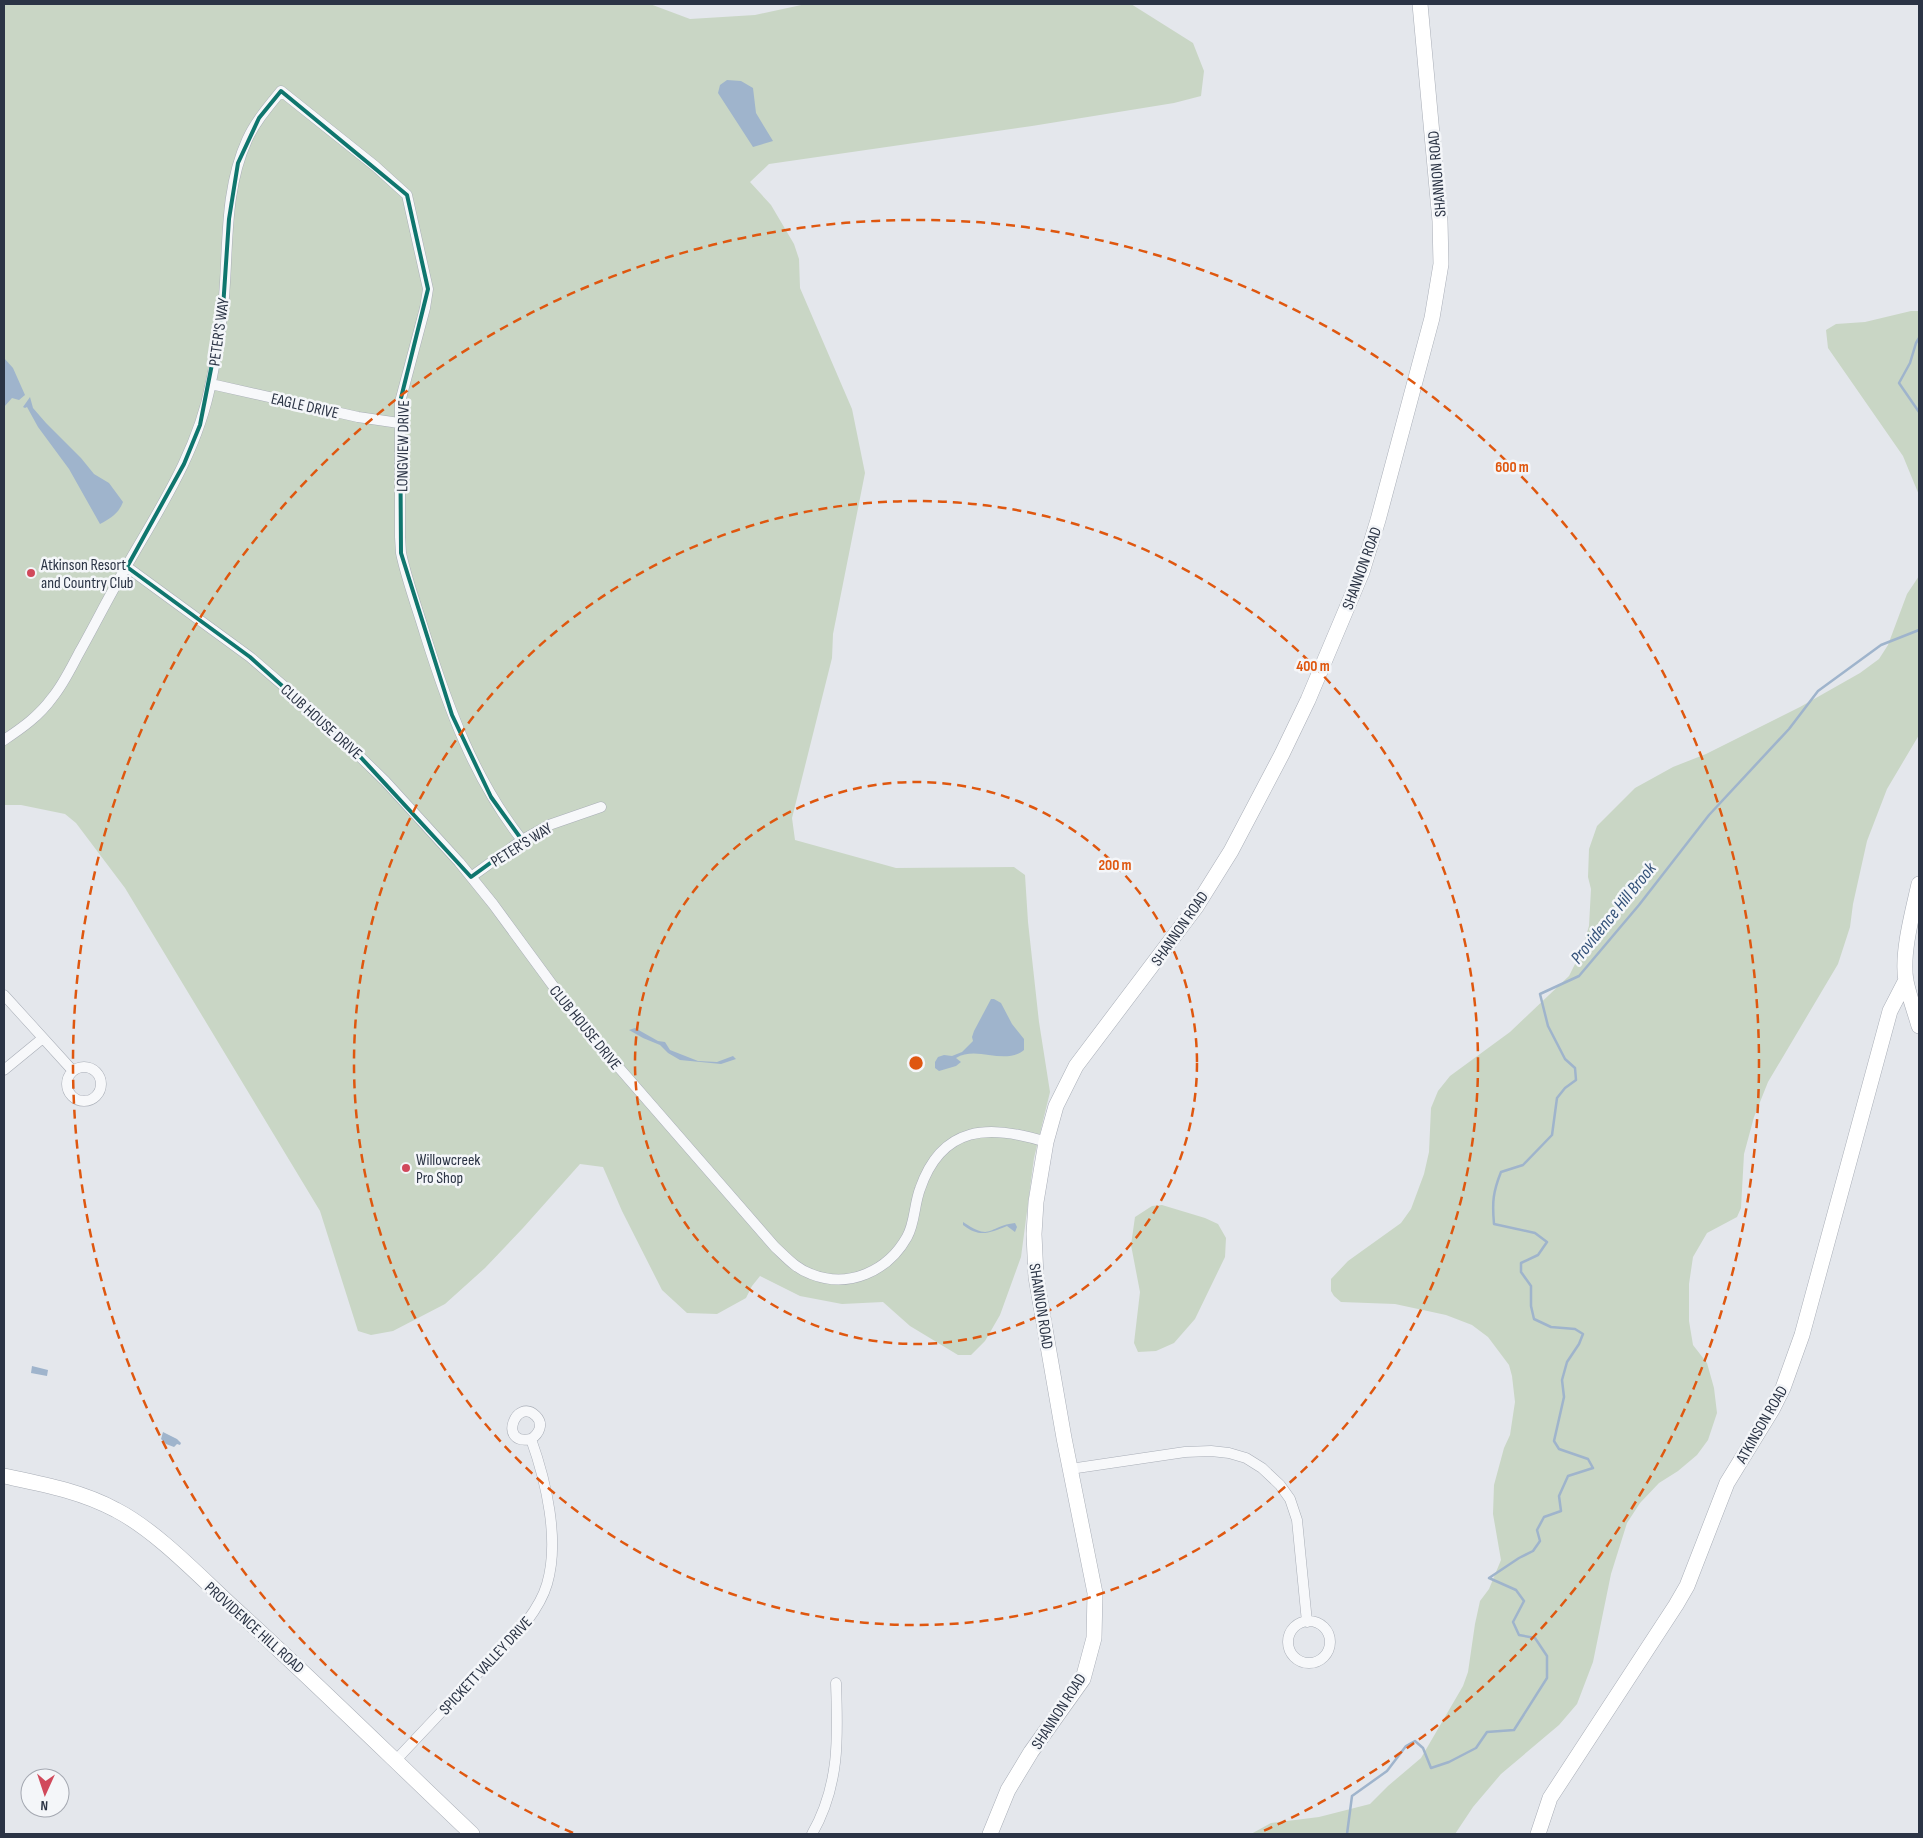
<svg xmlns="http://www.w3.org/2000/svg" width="1923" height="1838" font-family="'Sofia Sans Condensed',sans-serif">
  <rect width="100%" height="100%" fill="#e4e7ec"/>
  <path fill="#c9d6c5" d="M4,4H650L690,19L755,15L806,4H1131L1193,43L1204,71L1201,96L1174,103L1032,126L769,164L750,182L771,205L794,244L799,259L800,288L852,409L865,473L833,634L832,658L792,818L795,840L896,868L1014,867L1025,875L1028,922L1039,1022L1050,1092L1034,1158L1021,1257L1000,1315L985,1341L971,1355H958L910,1326L883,1302L842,1304L800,1296L760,1276L752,1286L746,1298L717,1314L687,1313L662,1290L622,1211L603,1167L580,1164L523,1228L485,1268L445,1304L393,1331L371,1335L358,1331L320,1211L125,888L76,823L65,814L21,805H4Z
    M1911,311H1919V495L1903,456L1828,348L1826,330L1836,324L1865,322Z
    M1919,576V735L1887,789L1867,841L1853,904L1850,927L1838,964L1768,1082L1754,1117L1744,1154L1741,1208L1737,1217L1707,1233L1693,1257L1689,1284V1321L1693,1345L1707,1363L1714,1388L1717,1413L1708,1440L1697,1455L1678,1471L1659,1483L1640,1503L1627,1523L1611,1574L1593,1662L1577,1704L1559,1725L1501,1774L1473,1807L1455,1834H1251L1271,1823L1319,1817L1370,1804L1388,1786L1421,1758L1463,1686L1468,1672L1475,1624L1480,1601L1489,1589L1501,1560L1493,1514L1494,1485L1504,1448L1510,1435L1515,1402L1512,1376L1509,1365L1488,1337L1472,1325L1446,1315L1395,1304L1341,1302L1334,1296L1331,1291V1279L1348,1261L1401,1223L1411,1209L1424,1174L1429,1152L1431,1108L1438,1091L1450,1076L1510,1032L1569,976L1582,950L1589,926L1591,889L1588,877L1589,849L1597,826L1635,788L1673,767L1706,754L1800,707L1860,673L1879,659L1888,645L1907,594Z
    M1162,1205L1205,1218L1218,1224L1226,1238L1225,1257L1195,1319L1174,1343L1156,1351L1138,1352L1134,1343L1140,1292L1131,1245L1135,1217L1152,1206Z"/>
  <path fill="#9fb4cc" d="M727,80L741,81L753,88L756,113L773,141L753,147L718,93L720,85Z
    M4,358L13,368L25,395L19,400L12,398L4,407Z
    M30,397L33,408L46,423L81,458L94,474L109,483L123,502C119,513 110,519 100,524L69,469L38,427L27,407L25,408L23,407Z
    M991,999H994L1001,1003L1012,1024L1024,1039V1050C1004,1066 977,1045 956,1058L961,1062L956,1066L939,1071L935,1068V1062L938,1057L944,1055L952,1056L962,1052L973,1041L972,1037L974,1031Z
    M635,1028L658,1041L665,1042L670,1050L698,1061L717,1062L733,1056L736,1059L721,1064L680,1060L668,1053L660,1045L643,1038L629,1030Z
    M963,1222C993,1242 987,1226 1015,1223L1017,1227L1015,1232L1007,1226C989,1233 980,1238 963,1225Z
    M32,1366L48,1370L47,1376L31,1373Z
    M163,1432L177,1439L181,1443L180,1445L177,1444L174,1447L166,1444L161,1439Z"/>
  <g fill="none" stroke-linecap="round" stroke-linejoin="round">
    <path stroke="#9fb4cc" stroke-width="2.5" d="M1919,338L1916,343L1910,363L1899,383L1919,412
      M1347,1834L1352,1796L1387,1771L1406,1746L1415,1741L1423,1748L1431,1768L1449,1762L1476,1748L1487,1732L1514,1730L1547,1678V1656L1535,1638L1519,1635L1513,1622L1524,1601L1516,1590L1489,1578L1519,1558L1533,1551L1540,1541L1537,1530L1544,1517L1561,1511L1559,1496L1568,1476L1593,1468L1588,1459L1559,1449L1554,1441L1564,1397L1562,1380L1567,1362L1579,1344L1583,1334L1575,1329L1551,1327L1534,1319L1531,1306V1286L1521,1272V1263L1538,1255L1547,1242L1535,1233L1494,1224C1492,1202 1493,1192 1501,1172L1523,1165L1552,1135L1557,1098L1565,1088L1576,1080L1575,1068L1565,1059L1548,1026L1540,994L1579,976L1639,905L1709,815L1789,729L1818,691L1881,645L1919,630"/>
    <defs>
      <path id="street" d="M211,384L358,417L399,423
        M127,567L250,657L315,713L385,781L459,862L493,904L573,1013L601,1047L775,1247C786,1257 796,1269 811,1274C849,1289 888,1271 907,1237C915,1223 914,1205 920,1189C942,1125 989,1124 1046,1142
        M4,740C22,728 39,716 52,698C63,685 71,668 79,653C92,630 104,606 117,583C153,518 197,457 211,382C216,358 220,333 223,308C229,252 223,193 247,140C255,122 268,107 281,91L375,166L407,195L428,289L425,308L400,402V537L401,553C407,581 417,607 425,634C448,707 474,779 522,840
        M471,877L522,840L549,825L601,807
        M4,995L73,1071
        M67 1084a17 17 0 1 1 34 0a17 17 0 1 1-34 0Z
        M4,1070L43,1038
        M1070,1469L1185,1452L1211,1451L1229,1453L1246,1458L1262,1468L1280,1485L1290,1499L1297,1520L1307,1622
        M1288 1642a21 21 0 1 1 42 0a21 21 0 1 1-42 0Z
        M396,1760L527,1621C536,1609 543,1598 547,1584C560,1540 546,1481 531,1439C539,1434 544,1424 536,1416C516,1396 497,1446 531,1439
        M812,1834C840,1785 838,1737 836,1683"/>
      <path id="secondary" d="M1919,884C1913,911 1901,954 1906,981C1909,996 1915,1012 1919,1026
        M4,1476C42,1484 81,1491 116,1510C157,1531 201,1578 235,1609C316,1683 393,1759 472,1834
        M990,1834L1008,1790L1031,1752L1083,1679L1094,1638L1095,1593L1064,1438L1036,1277L1034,1234L1036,1202L1046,1142L1056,1106L1076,1066L1196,907L1231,851L1282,754L1308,700L1362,572L1378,520L1432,318L1441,264L1440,221L1420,4
        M1538,1834L1550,1798L1676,1605L1687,1586L1727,1483L1773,1408L1783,1388L1802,1335L1890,1011L1906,980"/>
    </defs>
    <use href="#street" stroke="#a9aeb7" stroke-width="11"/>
    <use href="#secondary" stroke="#a9aeb7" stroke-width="16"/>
    <use href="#street" stroke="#f7f8fa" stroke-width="10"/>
    <use href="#secondary" stroke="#fff" stroke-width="15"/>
  </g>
  <path fill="none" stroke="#0f766e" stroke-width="4" stroke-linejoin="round" d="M281,91L407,195L428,289L400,402L401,553L452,715L491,797L522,840L471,877L354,750L250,657L127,567L184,464L200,425L223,308L229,219L238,163L259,118Z"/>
  <g fill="none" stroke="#df570f" stroke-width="2.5" stroke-dasharray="9 6">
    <circle cx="916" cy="1063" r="281"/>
    <circle cx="916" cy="1063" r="562"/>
    <path d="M573 1833A843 843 0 1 1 1259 1833"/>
  </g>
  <g fill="#d1495b" stroke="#f4f6f9" stroke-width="2">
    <circle cx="31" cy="573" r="5"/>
    <circle cx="406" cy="1168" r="5"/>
  </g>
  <g text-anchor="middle" stroke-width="5" stroke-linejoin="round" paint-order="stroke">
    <g font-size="16" fill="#2b3445" stroke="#f4f6f9">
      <text transform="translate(1436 174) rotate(-95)" y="6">SHANNON ROAD</text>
      <text transform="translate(218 332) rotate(-82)" y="6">PETER'S WAY</text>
      <text transform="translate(305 405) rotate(13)" y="6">EAGLE DRIVE</text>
      <text transform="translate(402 446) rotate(-89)" y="6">LONGVIEW DRIVE</text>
      <text transform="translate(1361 568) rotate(-70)" y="6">SHANNON ROAD</text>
      <text transform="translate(322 721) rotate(42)" y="6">CLUB HOUSE DRIVE</text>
      <text transform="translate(521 844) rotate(-32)" y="6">PETER'S WAY</text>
      <text transform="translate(1179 928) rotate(-55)" y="6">SHANNON ROAD</text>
      <text transform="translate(586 1027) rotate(51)" y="6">CLUB HOUSE DRIVE</text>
      <text transform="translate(1042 1306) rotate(81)" y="6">SHANNON ROAD</text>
      <text transform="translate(1761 1424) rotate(-60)" y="6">ATKINSON ROAD</text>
      <text transform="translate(255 1627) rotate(42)" y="6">PROVIDENCE HILL ROAD</text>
      <text transform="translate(485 1665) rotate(-47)" y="6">SPICKETT VALLEY DRIVE</text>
      <text transform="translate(1058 1711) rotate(-57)" y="6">SHANNON ROAD</text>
    </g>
    <g font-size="16" fill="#2b3445" stroke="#f4f6f9" text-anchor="start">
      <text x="41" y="570">Atkinson Resort<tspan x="41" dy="18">and Country Club</tspan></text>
      <text x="416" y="1165">Willowcreek<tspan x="416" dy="18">Pro Shop</tspan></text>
    </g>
    <g font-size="18" font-style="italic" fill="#34527a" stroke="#f4f6f9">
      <text transform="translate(1613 913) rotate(-51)" y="6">Providence Hill Brook</text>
    </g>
  </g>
  <circle cx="916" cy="1063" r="8" fill="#df570f" stroke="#f4f6f9" stroke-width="2.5"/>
  <g font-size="15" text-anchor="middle" font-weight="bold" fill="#df570f" stroke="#f4f6f9" stroke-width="5" stroke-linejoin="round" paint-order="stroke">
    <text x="1512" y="472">600 m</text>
    <text x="1313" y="671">400 m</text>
    <text x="1115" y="870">200 m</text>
  </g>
  <rect width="1923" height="1838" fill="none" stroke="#2b3445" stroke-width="10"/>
  <g transform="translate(45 1793) rotate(183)"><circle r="24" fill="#f4f6f9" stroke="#a4a8b1"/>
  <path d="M0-4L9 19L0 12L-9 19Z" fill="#d1495b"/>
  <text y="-8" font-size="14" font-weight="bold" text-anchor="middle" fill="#2b3445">N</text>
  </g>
</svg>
